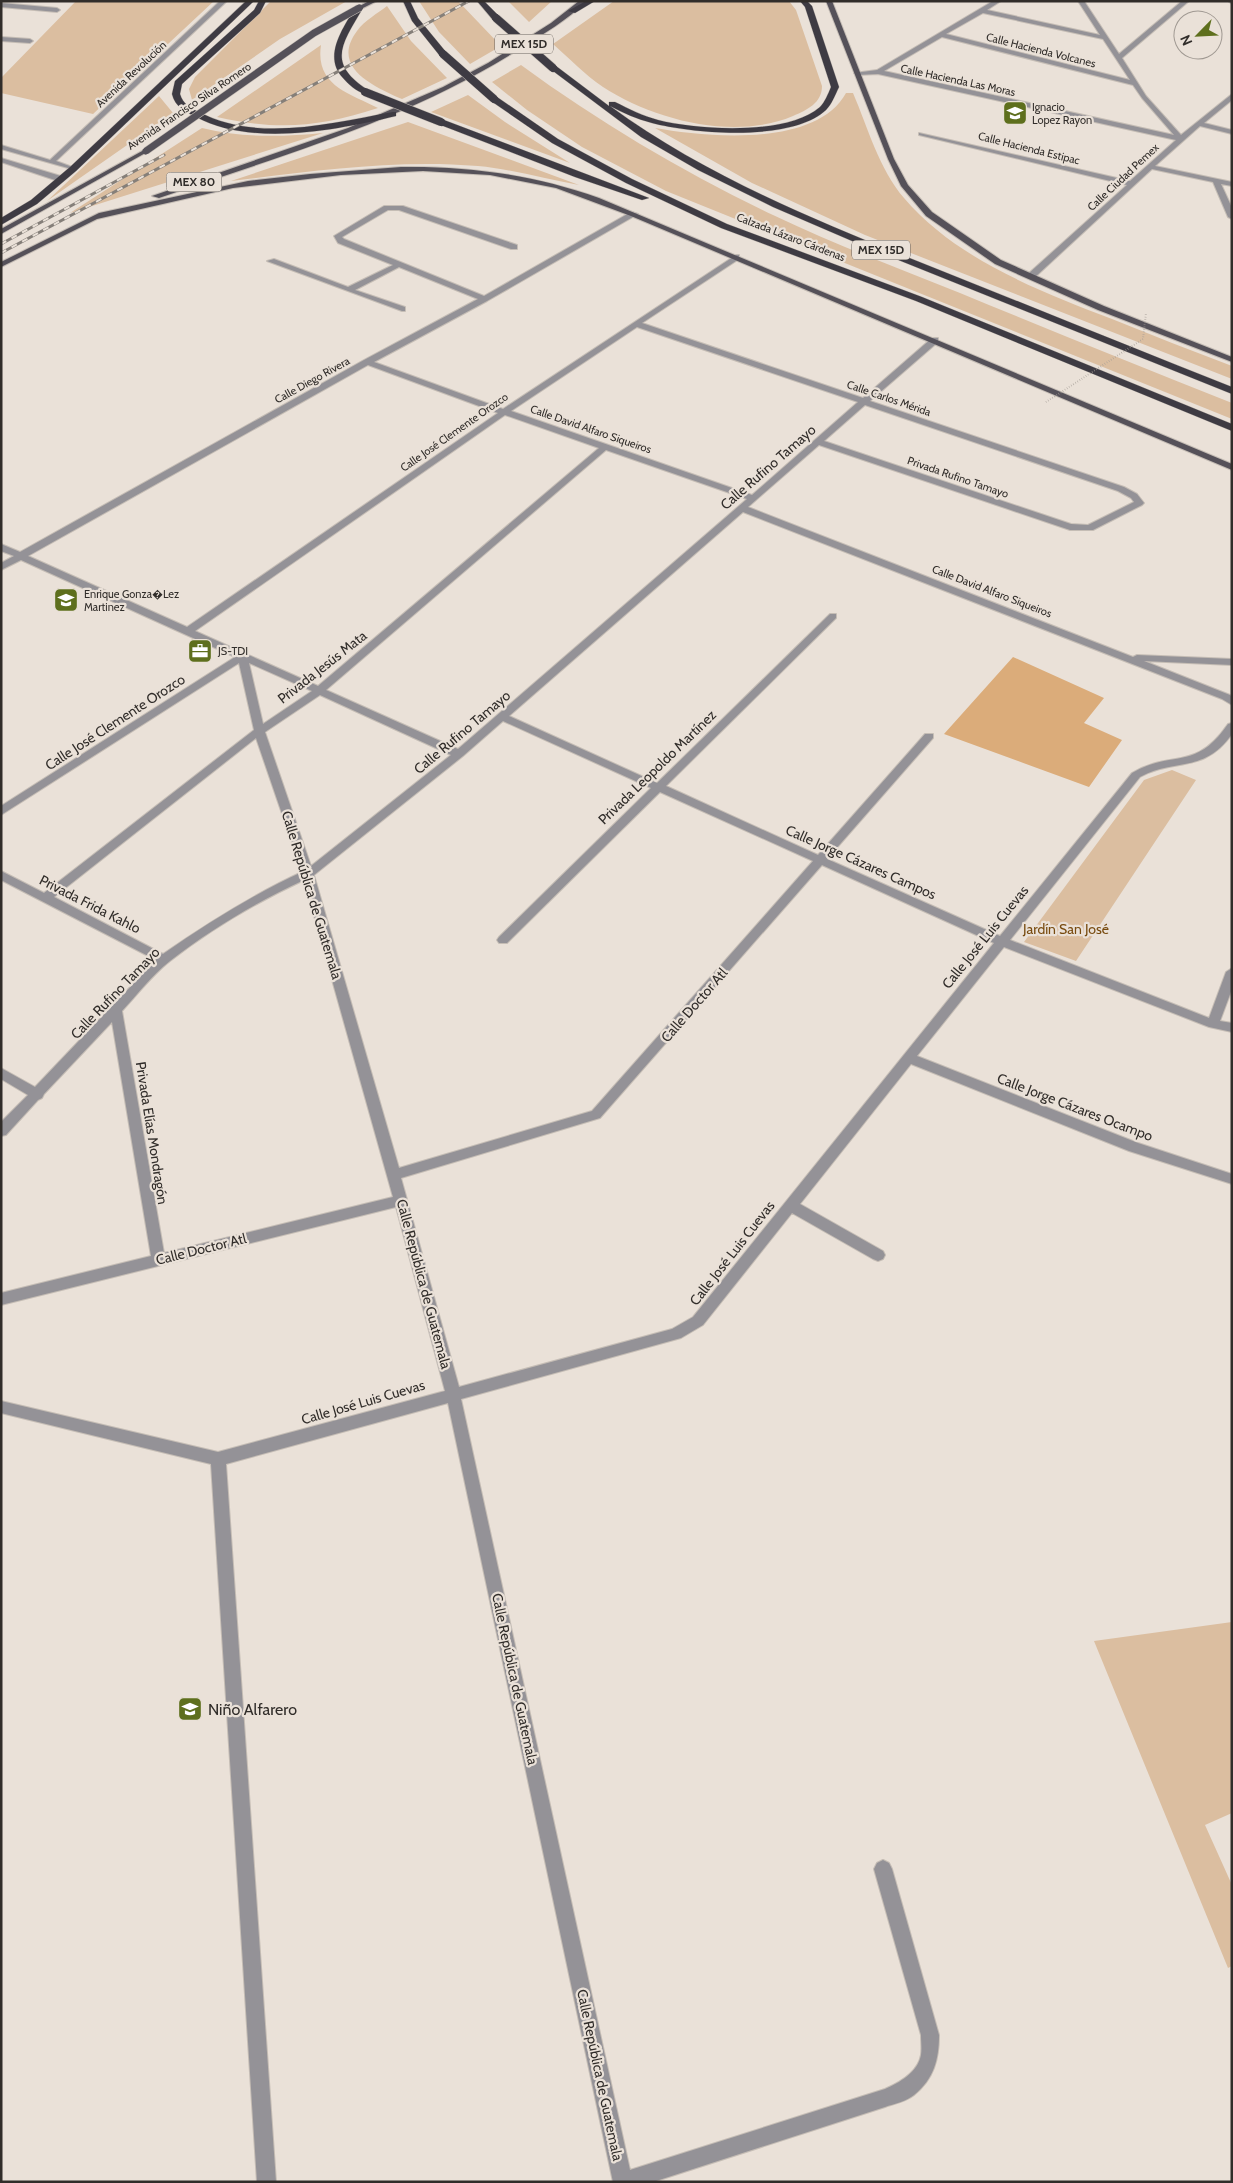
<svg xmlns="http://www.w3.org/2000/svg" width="1233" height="2183" font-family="Cabin,sans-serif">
  <rect width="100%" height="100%" fill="#eae1d8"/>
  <path fill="#dbbea0" d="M76,1H214L93,114L1,93V78Z
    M271,1H347L280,39L192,100L189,89L195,77Z
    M419,1H458L501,46L470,64L439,32Z
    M508,1H552L529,22Z
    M614,1H789L796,10L822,86C822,103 807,110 793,116C734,141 654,120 603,87C585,75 569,58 553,44Z
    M387,6L411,41L447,78L402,99C373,86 330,67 357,31C364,21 378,13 387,6Z
    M321,45C315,85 348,93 378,108C319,127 279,131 217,117Z
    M521,65C600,123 685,173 773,215C834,244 897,268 960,293C1050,330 1141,367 1232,403V419L666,191L582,147L527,110L492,82Z
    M846,93H853C868,128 879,169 904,198C956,259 1039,291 1112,319C1152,335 1192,351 1232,366V379L865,235L752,183L655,128C706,137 816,148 846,93Z
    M468,95L505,122L570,163L431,112Z
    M159,96L173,113L47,201Z
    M408,122L579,185C546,179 511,169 478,166C395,159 313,171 231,181Z
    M202,128C243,138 281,137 323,133L70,213Z
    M1172,770L1196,780L1076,961L1024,942L1144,780Z
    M1232,1622V1813L1205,1825L1232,1885V1966L1228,1968L1094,1641Z"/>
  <path fill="#dbac7a" d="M1013,657L1104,698L1084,723L1122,740L1089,787L944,734Z"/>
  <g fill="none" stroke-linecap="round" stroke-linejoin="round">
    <defs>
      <path id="minor" d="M220,1H227L56,161L75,168V170L1,149V145L50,160Z
        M993,1H1001L987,10L1100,35L1078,1H1084L1119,54L1182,1H1189L1122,58L1146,96L1181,135L1232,94V100L1204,123L1232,130V134L1200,126L1155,166L1232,182V186L1221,184L1232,208V219L1228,217L1213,182L1152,169L1034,278H1028V274L1127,185L919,135V133L1130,181L1176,140L878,74L857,75L854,73L877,70ZM983,13L1103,39L1130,80L946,34ZM942,37L1133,85L1142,98L1174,135L884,71Z
        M1228,1H1232V4Z
        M1,3L57,8L60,10L57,12L1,7Z
        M1,37L30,39L33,41L30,43L1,41Z
        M1,158L64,177L65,179L58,181L1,162Z
        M384,206H403L517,245V249H511L399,210H388L342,237L344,239L484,296L631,212L638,214L487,301L374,362L503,409L736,255H739V259L642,323L863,398L932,338H938V342L870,401L1124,487L1137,494L1144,503L1142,505L1093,530H1070L819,445L748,507L1133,657L1137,655L1232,659V665L1144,661L1230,695L1232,697V705L1222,699L743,512L509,716L657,783L830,614H836V618L666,786L818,855L925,734H933V738L827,859L1000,936L1132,773C1173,749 1195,772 1228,724L1232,723V734C1204,774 1174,758 1140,777L1010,940L1209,1018L1226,972L1232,968V989L1220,1021L1232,1023V1032L1209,1027L1004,947L917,1056L1138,1143L1232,1174V1184L1129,1151L911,1064L800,1204L883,1251L885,1255L883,1259L878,1261L873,1259L792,1213L703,1325L681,1338L461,1399L630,2170L885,2089C899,2083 918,2072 921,2055C922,2049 921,2041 921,2035L874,1869L877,1863L883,1860L889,1863L892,1869L939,2035C939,2059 934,2079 914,2095C907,2101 894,2104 885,2107L653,2182H613L448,1403L226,1464L276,2182H257L211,1464L1,1413V1401L218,1452L445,1391L396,1207L1,1305V1293L151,1256L112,1022L44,1094L42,1098L38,1100L6,1135L1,1136V1122L28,1095L1,1079V1068L35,1087L156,960L1,880V871L44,893L254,730L239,663L1,815V806L235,657L21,560L1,570V563L14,556L1,551V544L20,552L364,360L478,299L399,267L355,290L405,307V311H402L267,261L274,259L348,287L393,265L338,243L334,236ZM637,327L858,402L752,495L511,411ZM368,365L498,413L187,627L28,556ZM865,405L1118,491L1131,498L1134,502L1088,525L1071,524L824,441ZM505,415L599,448L318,686L195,631ZM606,450L747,499L458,749L326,690ZM249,663L312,691L263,724ZM320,695L451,755L311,866L265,732ZM503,721L651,788L499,937L497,940L499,943H507L660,792L813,861L592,1111L399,1168L314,875L463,756ZM256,738L302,872C252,895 208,923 163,954L54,897ZM822,865L994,943L693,1317L672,1329L459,1387L401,1178L600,1118ZM304,880L393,1197L164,1253L122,1011C137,995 152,975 170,961C211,929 257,902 304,880Z"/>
      <path id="major" d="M369,1H377L361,9L356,8Z
        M579,1H586C568,20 543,34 521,48C410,119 283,155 159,198L152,196L348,128L443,87L488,63L551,23Z
        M826,1H832L894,159L908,185L932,212L1001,260L1104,306L1232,357V362L1098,310L995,264L926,216L901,186L888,159Z
        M144,150L149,151L1,234V229Z
        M401,167C470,166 534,175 599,198L1232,464V470L631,216L556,188L490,175L423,171L341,175L233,188L97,219L1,267V262L99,213L248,181L310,174Z"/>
      <path id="highway" d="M246,1H254L76,171L37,204L1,225V218L31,200L70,167Z
        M259,1H266L260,13L182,84L180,94C183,104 190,108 199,112C258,143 331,123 393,112H396V116C337,130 252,147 196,117C186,112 175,107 172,94L175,81L254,10Z
        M403,1H410L418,18L446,52V56H440L412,21Z
        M477,1H484L499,16V20H493Z
        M586,1H595L575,13L568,11Z
        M800,1H807L812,6L839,87C835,95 832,104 826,110C792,142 694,134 652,123C637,119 623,113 610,106C708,178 824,224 937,269C1035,308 1133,348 1232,387V394L866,247L773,207L698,170L641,137L549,68L556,66L609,106V102H615C629,109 643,116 658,120C697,130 787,136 820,107C825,102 828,94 831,87L805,7Z
        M356,6L363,8C342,44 326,63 368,90V94H365C356,91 349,85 343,78C322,56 344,27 356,6Z
        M491,97H497L558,139L632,179L727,224L922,297L1232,424V431L916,301L721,228L626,183L552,143L491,101Z
        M438,120H444L649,198L642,200L575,177L438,124Z"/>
    </defs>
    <use href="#minor" stroke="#c5bdb5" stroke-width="2"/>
    <use href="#major" stroke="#c5bdb5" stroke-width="2"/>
    <use href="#highway" stroke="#c5bdb5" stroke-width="1"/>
    <use href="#minor" fill="#949297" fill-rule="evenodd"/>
    <use href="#major" fill="#555159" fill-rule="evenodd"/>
    <use href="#highway" fill="#3e3b43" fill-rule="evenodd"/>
    <defs>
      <path id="rail" d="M1,244L164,155
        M1,253L469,1"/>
    </defs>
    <use href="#rail" stroke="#857f79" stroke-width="3"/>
    <use href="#rail" stroke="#eae1d8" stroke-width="2" stroke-dasharray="6" stroke-linecap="butt"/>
    <defs>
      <path id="major-bridge" d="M146,151L314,33L359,8"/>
      <path id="highway-bridge" d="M496,18L553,68
        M443,54L494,99
        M365,92L441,122"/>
    </defs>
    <use href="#major-bridge" stroke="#c5bdb5" stroke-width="8" stroke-linecap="butt"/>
    <use href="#highway-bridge" stroke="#c5bdb5" stroke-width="9" stroke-linecap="butt"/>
    <path stroke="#a59e97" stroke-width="2" stroke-dasharray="0.5 2" stroke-linecap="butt" d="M1046,402L1143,339L1146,313"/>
    <use href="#major-bridge" stroke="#555159" stroke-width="7"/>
    <use href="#highway-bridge" stroke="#3e3b43" stroke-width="8"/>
  </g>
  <defs>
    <symbol id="school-square" viewBox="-11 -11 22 22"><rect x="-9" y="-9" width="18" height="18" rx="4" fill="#5e6f1d" stroke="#eae1d8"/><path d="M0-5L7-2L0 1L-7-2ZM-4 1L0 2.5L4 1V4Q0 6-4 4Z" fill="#fff"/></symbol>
    <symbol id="office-square" viewBox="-11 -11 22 22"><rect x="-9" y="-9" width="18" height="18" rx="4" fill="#5e6f1d" stroke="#eae1d8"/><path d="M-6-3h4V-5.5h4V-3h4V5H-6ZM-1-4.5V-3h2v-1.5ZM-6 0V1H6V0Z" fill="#fff"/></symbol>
  </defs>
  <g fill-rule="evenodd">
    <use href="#school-square" x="1001" y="99" width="28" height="28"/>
    <use href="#school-square" x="52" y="586" width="28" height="28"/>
    <use href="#office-square" x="186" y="637" width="28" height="28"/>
    <use href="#school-square" x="176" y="1695" width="28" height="28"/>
  </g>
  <g text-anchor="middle" stroke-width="4.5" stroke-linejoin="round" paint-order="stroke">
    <g font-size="11" fill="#312d2a" stroke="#eae1d8">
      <text transform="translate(1041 50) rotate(14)" y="4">Calle Hacienda Volcanes</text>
      <text transform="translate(131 74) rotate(-43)" y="4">Avenida Revolución</text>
      <text transform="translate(958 80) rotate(12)" y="4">Calle Hacienda Las Moras</text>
      <text transform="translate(189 106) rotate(-34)" y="4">Avenida Francisco Silva Romero</text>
      <text transform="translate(1029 148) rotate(14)" y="4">Calle Hacienda Estipac</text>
      <text transform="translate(1123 177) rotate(-43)" y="4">Calle Ciudad Pemex</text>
      <text transform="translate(791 237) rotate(21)" y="4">Calzada Lázaro Cárdenas</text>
      <text transform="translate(312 380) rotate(-29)" y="4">Calle Diego Rivera</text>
      <text transform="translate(889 398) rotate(19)" y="4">Calle Carlos Mérida</text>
      <text transform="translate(591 429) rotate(19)" y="4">Calle David Alfaro Siqueiros</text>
      <text transform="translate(454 432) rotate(-35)" y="4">Calle José Clemente Orozco</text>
      <text transform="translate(958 477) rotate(19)" y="4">Privada Rufino Tamayo</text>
      <text transform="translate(992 591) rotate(21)" y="4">Calle David Alfaro Siqueiros</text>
    </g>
    <g font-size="11" fill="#312d2a" stroke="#eae1d8" text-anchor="start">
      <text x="1032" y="111">Ignacio<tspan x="1032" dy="13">Lopez Rayon</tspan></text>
      <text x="84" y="598">Enrique Gonza�Lez<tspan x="84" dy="13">Martinez</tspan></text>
      <text x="218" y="655">JS-TDI</text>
    </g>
    <g fill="#eae1d8" stroke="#68635e" stroke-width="1">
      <rect x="495" y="34.5" width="58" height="19" rx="4"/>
      <rect x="166.5" y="172.5" width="55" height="19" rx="4"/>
      <rect x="852" y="240.5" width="58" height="19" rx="4"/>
    </g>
    <g font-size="12" font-weight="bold" fill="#312d2a">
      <text x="524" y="48">MEX 15D</text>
      <text x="194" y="186">MEX 80</text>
      <text x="881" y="254">MEX 15D</text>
    </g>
    <g font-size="14" fill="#312d2a" stroke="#eae1d8">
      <text transform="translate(768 467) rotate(-41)" y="5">Calle Rufino Tamayo</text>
      <text transform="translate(322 667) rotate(-38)" y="5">Privada Jesús Mata</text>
      <text transform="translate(115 722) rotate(-33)" y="5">Calle José Clemente Orozco</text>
      <text transform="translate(462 732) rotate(-40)" y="5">Calle Rufino Tamayo</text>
      <text transform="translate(657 767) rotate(-44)" y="5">Privada Leopoldo Martínez</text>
      <text transform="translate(861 862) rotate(24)" y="5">Calle Jorge Cázares Campos</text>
      <text transform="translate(312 895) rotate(73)" y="5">Calle República de Guatemala</text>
      <text transform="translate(90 904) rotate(27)" y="5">Privada Frida Kahlo</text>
      <text transform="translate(985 937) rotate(-51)" y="5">Calle José Luis Cuevas</text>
      <text transform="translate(115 993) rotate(-46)" y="5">Calle Rufino Tamayo</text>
      <text transform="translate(694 1005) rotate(-49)" y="5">Calle Doctor Atl</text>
      <text transform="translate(1075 1107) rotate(21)" y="5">Calle Jorge Cázares Ocampo</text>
      <text transform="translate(152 1133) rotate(81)" y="5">Privada Elías Mondragón</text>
      <text transform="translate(201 1249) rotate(-14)" y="5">Calle Doctor Atl</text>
      <text transform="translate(732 1253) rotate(-52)" y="5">Calle José Luis Cuevas</text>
      <text transform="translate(424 1284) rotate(75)" y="5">Calle República de Guatemala</text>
      <text transform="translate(363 1402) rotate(-16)" y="5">Calle José Luis Cuevas</text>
      <text transform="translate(515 1679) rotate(78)" y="5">Calle República de Guatemala</text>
      <text transform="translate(600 2075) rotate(78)" y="5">Calle República de Guatemala</text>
    </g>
    <g font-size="14" fill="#784b0f" stroke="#eae1d8">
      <text x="1066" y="934">Jardín San José</text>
    </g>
    <g font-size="16" fill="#312d2a" stroke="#eae1d8" text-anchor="start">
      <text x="208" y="1715">Niño Alfarero</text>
    </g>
  </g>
  <rect width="1233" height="2183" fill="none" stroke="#312d2a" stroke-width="5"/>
  <g transform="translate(1198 35) rotate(246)"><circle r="24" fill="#eae1d8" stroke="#a09992"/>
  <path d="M0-4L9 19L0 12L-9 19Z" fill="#5e6f1d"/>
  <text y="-8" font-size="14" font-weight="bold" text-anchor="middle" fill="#312d2a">N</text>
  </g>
</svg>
